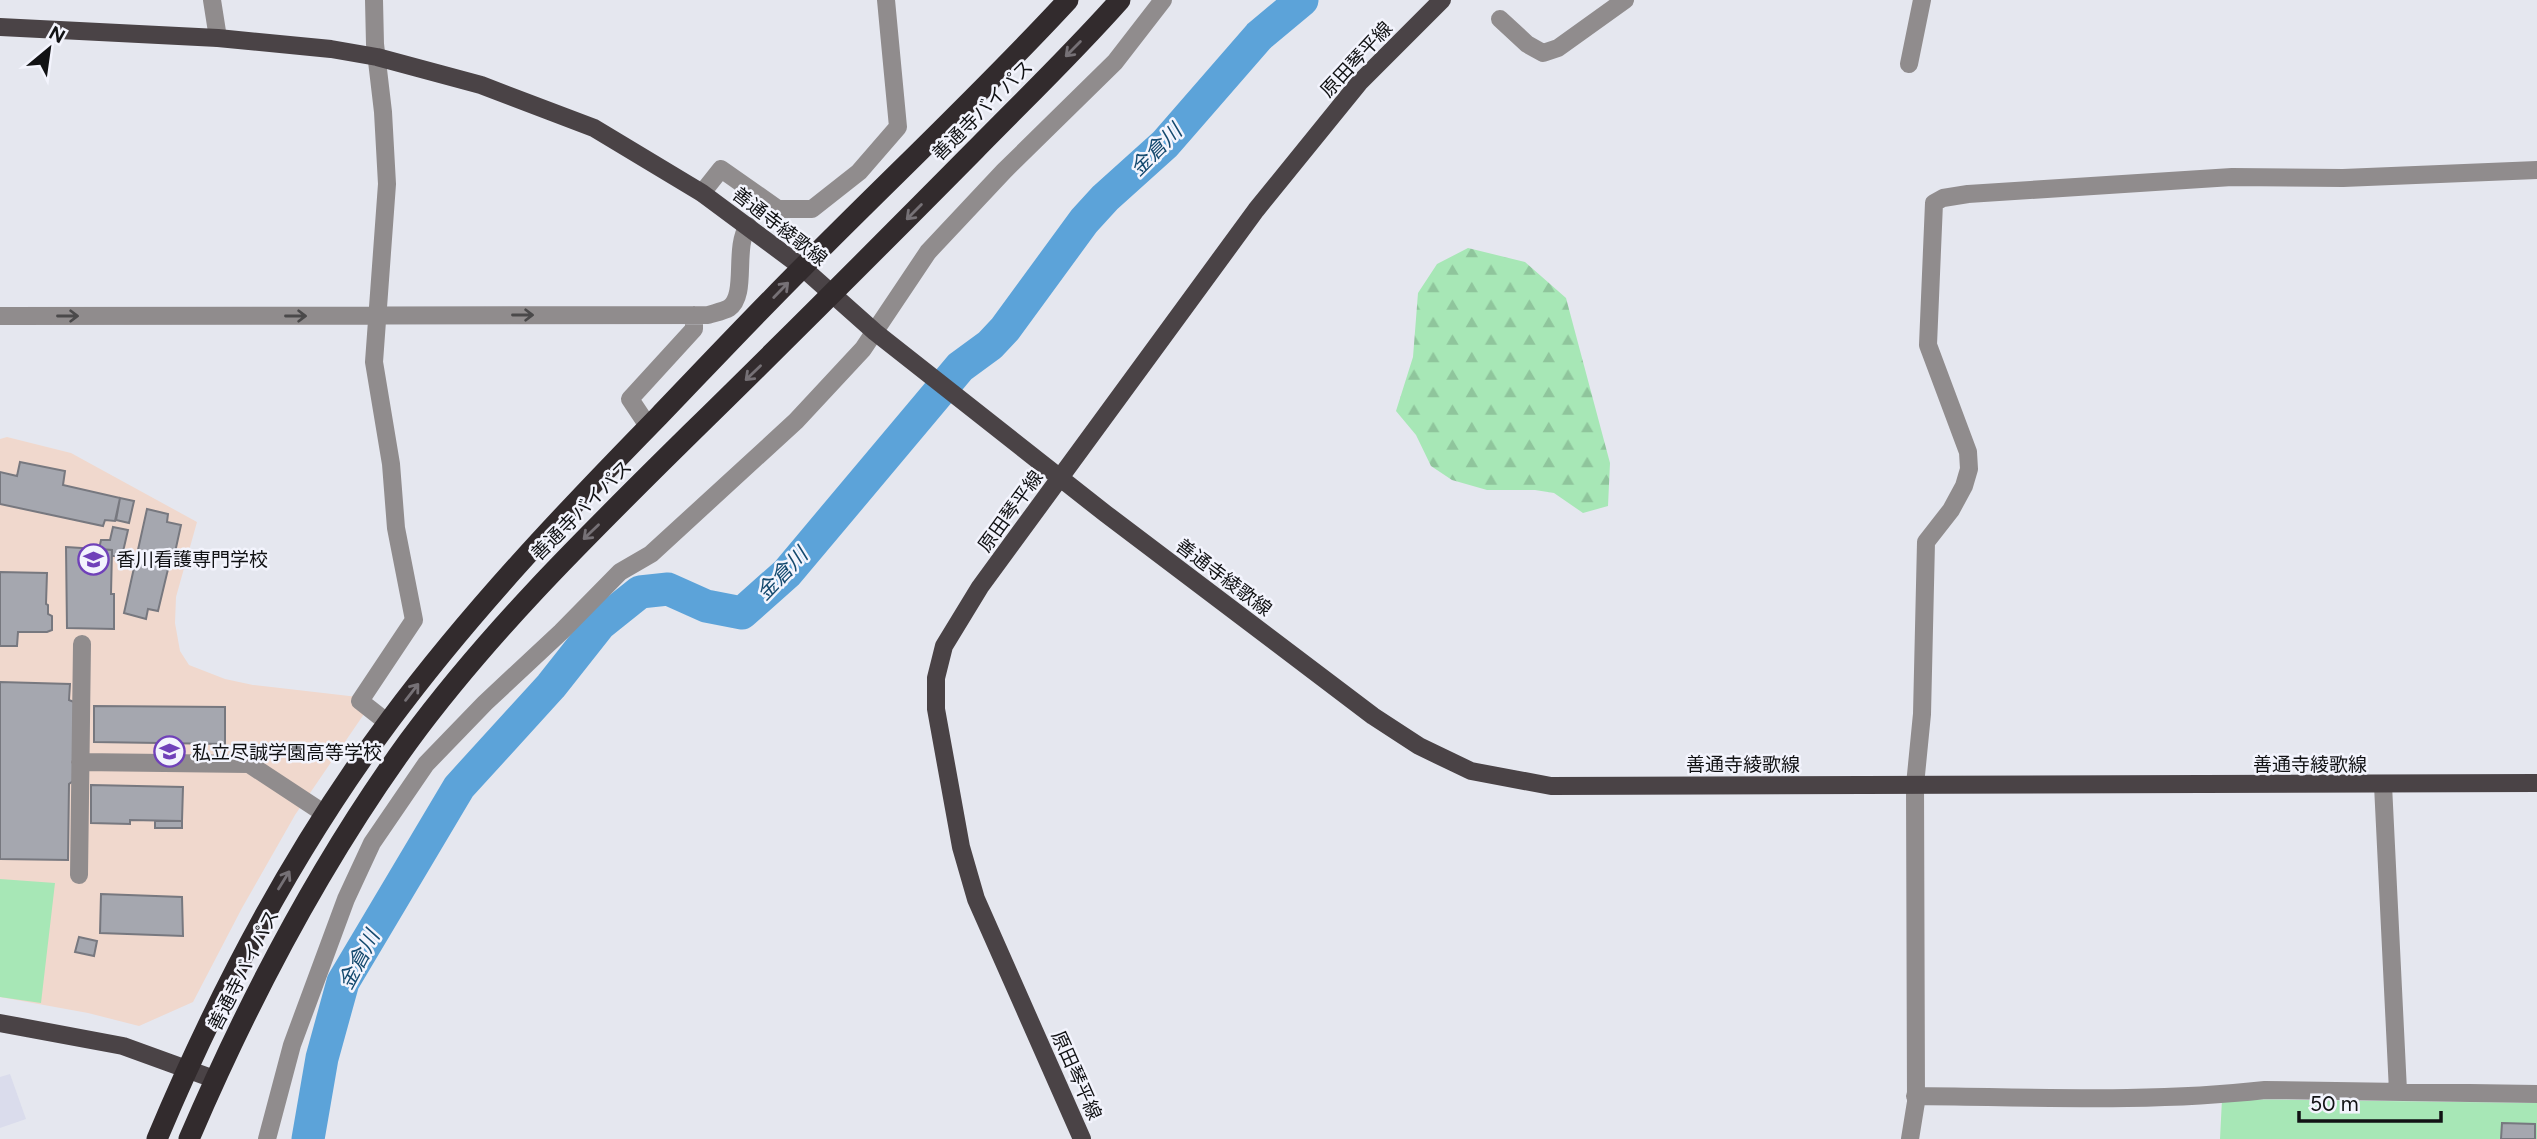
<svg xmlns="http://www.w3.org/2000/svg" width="2537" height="1139" font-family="Figtree,'Noto Sans JP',sans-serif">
  <defs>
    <pattern id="forest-firs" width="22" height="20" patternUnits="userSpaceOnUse" patternTransform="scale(1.75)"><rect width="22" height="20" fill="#a7e7b6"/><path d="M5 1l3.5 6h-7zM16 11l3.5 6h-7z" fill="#8fc59c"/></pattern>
  </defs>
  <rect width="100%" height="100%" fill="#e5e7ef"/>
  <path fill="#dadcec" d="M10,1074L26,1119L0,1128V1077Z"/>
  <path fill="#f0d8cd" d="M7,437L71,453L197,522L176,597L175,623L180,651L189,665L225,679L253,685L358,697L356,709L364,714L295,815L242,908L193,1002L139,1026L88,1013L0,997V439Z"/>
  <path fill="url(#forest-firs)" d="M1468,248L1525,262L1566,298L1610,463L1608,506L1583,513L1554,493L1535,490H1487L1452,480L1431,466L1416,435L1396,411L1413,357L1418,293L1437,264Z"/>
  <path fill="#a7e7b6" d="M0,879L55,883L41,1003L0,997Z
    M2222,1099L2537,1103V1139H2220Z"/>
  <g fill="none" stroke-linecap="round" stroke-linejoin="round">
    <path stroke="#5ca3d9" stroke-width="33" d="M308,1139L322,1058L343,982L459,787L551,686L600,624L640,592L668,589L706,606L742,613L787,573L960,367L990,345L1005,329L1084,221L1105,198L1165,144L1259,36L1302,0"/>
  </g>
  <path fill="#a5a7af" stroke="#77787f" stroke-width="2" d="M20,462L65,471L63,485L120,498L115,521L105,520L103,526L0,504V472L17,476Z
    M120,498L134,501L129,523L116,520Z
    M147,509L168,514L167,522L181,525L172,566L169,565L158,611L148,609L146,619L124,613Z
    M113,527L128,530L122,556H112V550L99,549L101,540H110Z
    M66,547L112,550L111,594H114V629L67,628Z
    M0,572L47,573L46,604L48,605V614L52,616V630L47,632H18L17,646H0Z
    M0,682L70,684L69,700L74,702L73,781L69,784L68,860L0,859Z
    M94,706L225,707V744L94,742Z
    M91,785L183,787L182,821L130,820V824L91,823Z
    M155,821H182V828H155Z
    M101,894L182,897L183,936L100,933Z
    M79,937L97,941L94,956L75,952Z
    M2502,1123L2535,1124V1139H2501Z"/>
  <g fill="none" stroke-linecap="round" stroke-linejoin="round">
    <path stroke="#908c8d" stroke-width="18" d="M212,0L218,38
      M374,0L375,44L383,112L387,184L374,362L391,464L396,528L414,620L360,701L388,723
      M1500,19L1527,44L1543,53L1558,48L1625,0
      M1909,64L1922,0
      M702,193L721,169L778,209H812L859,172L898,127L886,0
      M0,316L708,315C714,313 724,311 729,308C748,295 733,248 748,226
      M648,426L630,399L694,329V315
      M80,762L249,764L325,814
      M2383,785L2398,1091
      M79,875L82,644
      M1915,1096C2032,1097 2150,1103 2265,1090L2537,1094
      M267,1139L292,1045L346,899L372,843L426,764L485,703L561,632L620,572L651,554L796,421L863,349L928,252L1004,171L1115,62L1163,0
      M1910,1139L1916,1102L1915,785L1922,714L1926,542L1951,510L1964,486L1969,469L1968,452L1928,345L1934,203L1943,198L1968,194L2232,177L2343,178L2537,170"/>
    <path stroke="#4a4346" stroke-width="18" d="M0,27L218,38L331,49L377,57L481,85L594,128L702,193L803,268L875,332L1106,514L1373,716L1419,746L1471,771L1551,786L2537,783
      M0,1023L123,1046L214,1079
      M1082,1139L976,899L961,847L936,709V678L944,646L980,587L1256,210L1359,83L1442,0"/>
    <path stroke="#322b2d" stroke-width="21" d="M157,1139C219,991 294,849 390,720C471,611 564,513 659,416C707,366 754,316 803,267C891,178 983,92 1068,0
      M189,1139C249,999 319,865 408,742C491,629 591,532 690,434C786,340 881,245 975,150C1024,100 1074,52 1120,0"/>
  </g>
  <defs><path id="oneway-shaft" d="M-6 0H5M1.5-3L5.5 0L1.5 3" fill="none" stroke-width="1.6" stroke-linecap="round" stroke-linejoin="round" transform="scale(1.75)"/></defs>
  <g stroke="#767176">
    <use href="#oneway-shaft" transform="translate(1073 49) rotate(135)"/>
    <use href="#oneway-shaft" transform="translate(914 212) rotate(135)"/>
    <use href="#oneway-shaft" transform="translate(781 290) rotate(-46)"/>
    <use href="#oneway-shaft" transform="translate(753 373) rotate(136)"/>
    <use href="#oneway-shaft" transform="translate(591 532) rotate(136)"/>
    <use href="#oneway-shaft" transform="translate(412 692) rotate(-52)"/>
    <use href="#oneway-shaft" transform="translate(284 880) rotate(-58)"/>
  </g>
  <g stroke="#4a494a">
    <use href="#oneway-shaft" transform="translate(523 315)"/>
    <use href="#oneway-shaft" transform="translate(68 316)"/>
    <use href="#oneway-shaft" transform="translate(296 316)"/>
  </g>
  <defs>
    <symbol id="university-ring" viewBox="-11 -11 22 22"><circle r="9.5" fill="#f3f4fd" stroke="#7041b9" stroke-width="1.5"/><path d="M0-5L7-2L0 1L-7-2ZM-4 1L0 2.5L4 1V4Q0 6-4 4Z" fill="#7041b9"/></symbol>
    <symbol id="school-ring" viewBox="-11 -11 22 22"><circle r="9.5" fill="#f3f4fd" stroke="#7041b9" stroke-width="1.5"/><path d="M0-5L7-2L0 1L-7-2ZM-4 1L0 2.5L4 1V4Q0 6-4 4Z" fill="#7041b9"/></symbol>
  </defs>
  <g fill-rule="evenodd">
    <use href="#university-ring" x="76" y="542" width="35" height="35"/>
    <use href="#school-ring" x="152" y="734" width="35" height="35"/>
  </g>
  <g text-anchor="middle" stroke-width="5" stroke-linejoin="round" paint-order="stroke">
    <g font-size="19" fill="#111214" stroke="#f3f4fd">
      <text transform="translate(1356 59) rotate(-47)" y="7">原田琴平線</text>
      <text transform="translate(982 110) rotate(-45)" y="7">善通寺バイパス</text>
      <text transform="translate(780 226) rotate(38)" y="7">善通寺綾歌線</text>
      <text transform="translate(581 510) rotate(-45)" y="7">善通寺バイパス</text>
      <text transform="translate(1010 511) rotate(-54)" y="7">原田琴平線</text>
      <text transform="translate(1224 577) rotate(37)" y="7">善通寺綾歌線</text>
      <text x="1743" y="771">善通寺綾歌線</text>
      <text x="2310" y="771">善通寺綾歌線</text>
      <text transform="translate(243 970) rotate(-63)" y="7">善通寺バイパス</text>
      <text transform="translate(1077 1075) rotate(66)" y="7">原田琴平線</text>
    </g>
    <g font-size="19" fill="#111214" stroke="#f3f4fd" text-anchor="start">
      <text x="116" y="566">香川看護専門学校</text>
      <text x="192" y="759">私立尽誠学園高等学校</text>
    </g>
    <g font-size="21" font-style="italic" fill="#154a6f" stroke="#f3f4fd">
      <text transform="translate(1156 150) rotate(-45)" y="7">金倉川</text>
      <text transform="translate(782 574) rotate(-46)" y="7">金倉川</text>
      <text transform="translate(359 960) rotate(-62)" y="7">金倉川</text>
    </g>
  </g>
  <g transform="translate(49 49) rotate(29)" stroke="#f3f4fd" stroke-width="5" paint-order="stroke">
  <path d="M0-5L12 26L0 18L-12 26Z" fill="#111214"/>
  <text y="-10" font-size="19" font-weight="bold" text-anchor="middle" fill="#111214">N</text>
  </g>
  <path d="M2299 1111v10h142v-10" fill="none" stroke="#111214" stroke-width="3.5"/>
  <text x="2310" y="1111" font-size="21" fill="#111214" stroke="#f3f4fd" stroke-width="5" paint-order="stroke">50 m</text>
</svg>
